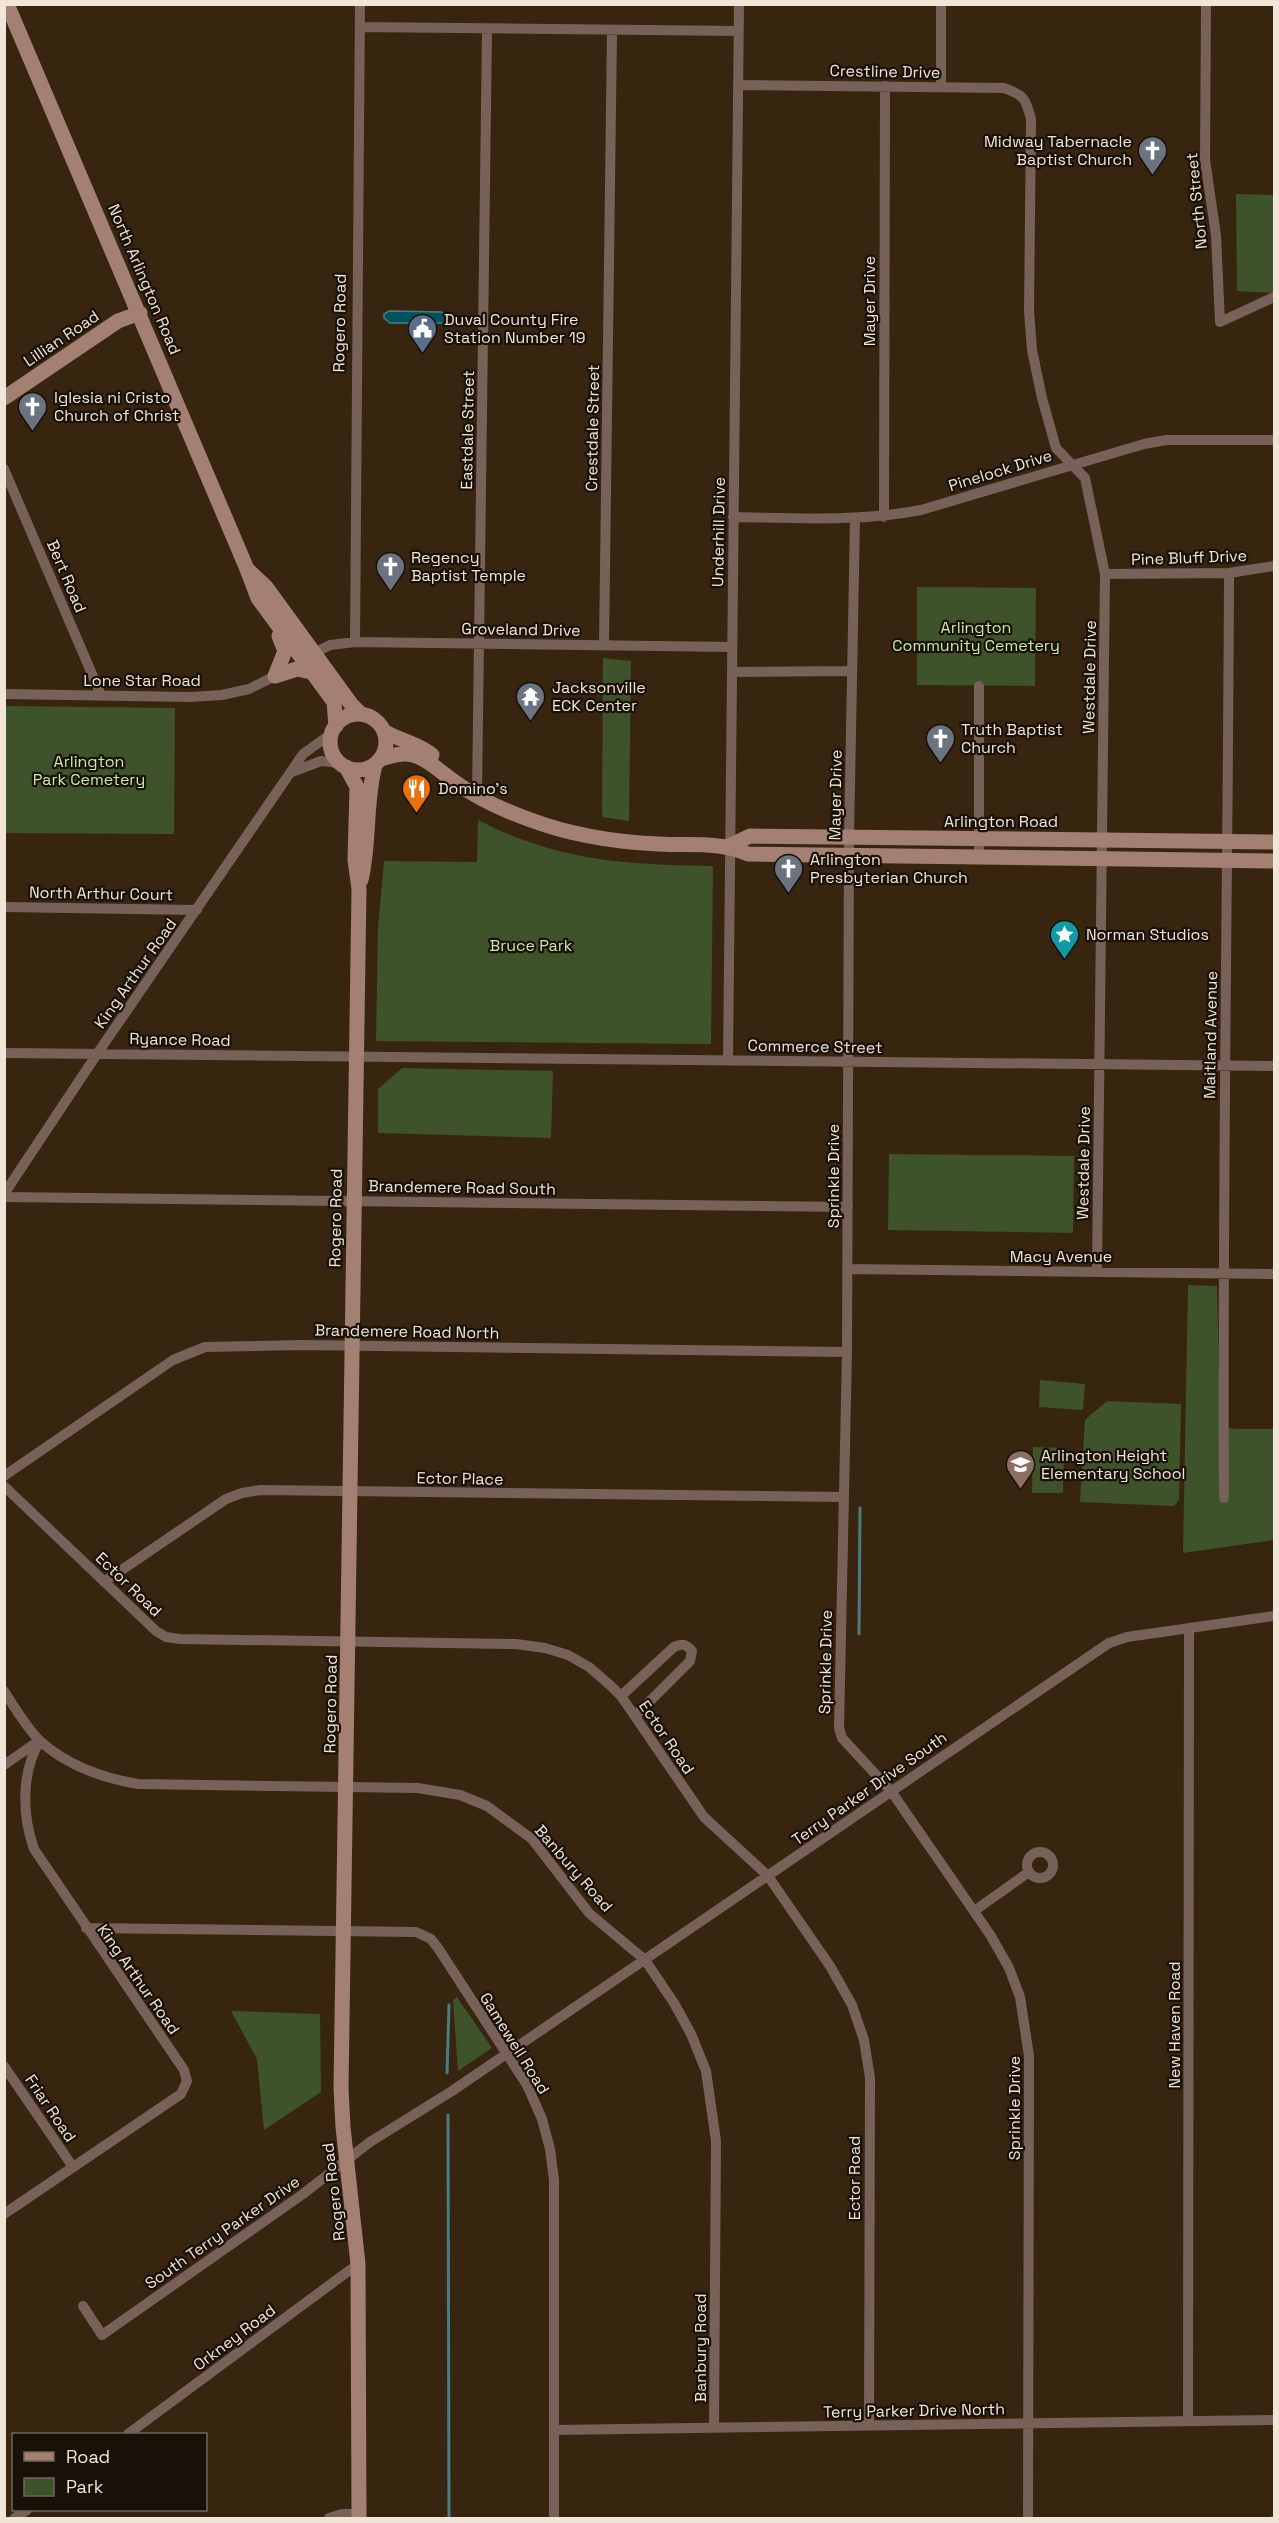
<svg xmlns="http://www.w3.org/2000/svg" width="1279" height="2523" font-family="'Space Grotesk',sans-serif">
  <rect width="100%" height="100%" fill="#382510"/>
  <path fill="#3f532b" d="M1236,194L1274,195V293L1237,291Z
    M917,587L1036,588L1035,686L917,685Z
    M603,658L631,661L629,821L602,817Z
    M5,706L175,708L174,834L5,833Z
    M478,820C557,861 626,865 713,866L711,1044L376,1041L378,927L384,861L477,862Z
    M402,1068L553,1071L551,1138L378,1133V1089Z
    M889,1154L1074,1156L1073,1233L888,1230Z
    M1188,1285L1217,1286L1220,1426L1234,1429H1274V1540L1183,1553Z
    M1040,1380L1085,1384L1083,1410L1039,1407Z
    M1107,1401L1181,1404L1179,1500L1174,1506L1080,1502L1085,1420Z
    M1033,1447L1064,1448L1063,1493H1032Z
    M457,1997L492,2048L458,2071L453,2000Z
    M231,2011L320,2014L321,2092L264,2130L257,2059Z"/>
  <path fill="#00525f" stroke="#487e83" stroke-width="1.5" d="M389,311L441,312L448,315V319L445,323H390L384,318V314Z"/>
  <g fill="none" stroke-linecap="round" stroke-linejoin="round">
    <path stroke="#487e83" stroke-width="3" d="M859,1634L860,1508
      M447,2073L449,2005
      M448,2115L449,2518
      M1271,2518H1274"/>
    <path stroke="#776158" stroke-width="10" d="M1206,4L1205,160L1216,235L1220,322L1274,297
      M360,27L739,31
      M738,85L1004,88C1024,95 1026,99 1031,119L1029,311L1032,350L1042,398L1056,448L1085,478L1105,574L1097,1271
      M941,87V4
      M4,469L101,695
      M733,517C796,518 859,522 921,510L1144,444L1166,440H1274
      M884,517L885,86
      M855,518L849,838L847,1352L839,1728L842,1738L891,1791L991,1936L1009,1968L1020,1997L1029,2056L1028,2518
      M1105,574L1229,573L1274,566
      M355,642L360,4
      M604,645L612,31
      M314,653L330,645L355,642L731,647
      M732,672L852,671
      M979,686V858
      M4,694L190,697L222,695L249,689L275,676
      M292,772L321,761L339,763
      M477,795L487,30
      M4,907L197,910
      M4,1053L1274,1066
      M728,1060L739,4
      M4,1194L97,1054L303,754L331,734
      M4,1197L848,1207
      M848,1269L1274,1274
      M4,1476L173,1360L205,1347L302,1345L847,1352
      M4,1486L156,1631L166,1637L180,1639L516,1644L545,1648L568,1655L589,1667L611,1686L621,1696L704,1817L768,1876L830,1966L852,2005L864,2040L870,2078L869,2426
      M1224,1498C1222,1189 1228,881 1229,573
      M104,1582L226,1499L242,1493L260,1490L843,1497
      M4,1691C15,1708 26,1727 40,1741C68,1766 102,1778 138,1784L418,1788L460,1795L487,1806L532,1839L589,1913L645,1960L674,2003L691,2034L706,2071L716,2141L714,2428
      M621,1696L674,1647C682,1643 686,1644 692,1651L690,1661L635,1716
      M4,1765L37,1742
      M1027 1865a13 13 0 1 1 26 0a13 13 0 1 1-26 0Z
      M974,1911L1029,1872
      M86,1928L416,1932L431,1939L438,1948L527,2085L542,2119L550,2149L554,2180V2518
      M4,2066L73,2167
      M4,2214L181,2094L187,2081L184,2070L34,1849C22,1815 21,1772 40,1741
      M83,2306L102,2335L303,2194L370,2142L452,2091L1109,1643L1127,1637L1274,1616
      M1188,2421L1189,1629
      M554,2430L1274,2420
      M128,2434L358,2264
      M15,2518L27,2510
      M329,2518L342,2514H359"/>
    <path stroke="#a38072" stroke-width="15" d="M7,4L247,569L258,598L334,702L336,726
      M4,398L118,321L140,313
      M249,571L266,587L351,704L361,714
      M275,676L285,651L279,636
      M275,676L297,669L311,672
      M330 742a28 28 0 1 1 56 0a28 28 0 1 1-56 0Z
      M384,731C400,741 418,743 432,755
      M381,759C391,756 402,752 413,755C429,759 441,773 455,782C477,798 503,810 528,819C570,835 614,842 658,844C690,846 719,841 748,854L1274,861
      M346,767L357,787L355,860L359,889L341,2088L343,2127L358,2264L359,2518
      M729,846L750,836L1274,842
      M361,880C370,842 365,803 375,765"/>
  </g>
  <defs>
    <symbol id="church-pin" viewBox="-11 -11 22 30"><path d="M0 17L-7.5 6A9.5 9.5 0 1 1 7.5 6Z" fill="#6b7280" stroke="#191008"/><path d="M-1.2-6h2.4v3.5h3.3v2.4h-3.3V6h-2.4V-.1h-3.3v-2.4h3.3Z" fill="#fff"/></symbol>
    <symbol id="civic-pin" viewBox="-11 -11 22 30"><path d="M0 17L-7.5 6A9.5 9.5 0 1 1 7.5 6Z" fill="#5c6f8a" stroke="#191008"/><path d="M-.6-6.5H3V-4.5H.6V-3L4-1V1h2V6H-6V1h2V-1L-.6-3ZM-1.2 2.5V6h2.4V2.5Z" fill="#fff"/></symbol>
    <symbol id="temple-pin" viewBox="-11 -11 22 30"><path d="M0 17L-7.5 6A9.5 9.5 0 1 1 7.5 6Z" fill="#6b7280" stroke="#191008"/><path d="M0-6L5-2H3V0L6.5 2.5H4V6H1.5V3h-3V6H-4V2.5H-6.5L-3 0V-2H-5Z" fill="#fff"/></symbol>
    <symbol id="restaurant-pin" viewBox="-11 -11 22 30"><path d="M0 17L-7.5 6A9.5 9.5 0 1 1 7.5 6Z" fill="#e8710a" stroke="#191008"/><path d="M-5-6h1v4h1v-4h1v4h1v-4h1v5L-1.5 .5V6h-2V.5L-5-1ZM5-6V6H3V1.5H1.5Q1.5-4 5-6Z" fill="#fff"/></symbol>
    <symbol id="sight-pin" viewBox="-11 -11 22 30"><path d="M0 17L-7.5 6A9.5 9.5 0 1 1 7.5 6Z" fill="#0f9aa8" stroke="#191008"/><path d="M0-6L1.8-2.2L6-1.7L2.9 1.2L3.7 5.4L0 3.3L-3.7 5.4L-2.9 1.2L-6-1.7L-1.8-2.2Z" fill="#fff"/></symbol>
    <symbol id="school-pin" viewBox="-11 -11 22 30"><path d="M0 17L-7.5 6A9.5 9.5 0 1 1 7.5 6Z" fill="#8d6e63" stroke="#191008"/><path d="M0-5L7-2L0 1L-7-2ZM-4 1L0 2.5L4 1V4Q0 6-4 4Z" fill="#fff"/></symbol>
  </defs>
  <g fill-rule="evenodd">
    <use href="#church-pin" x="1136" y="134" width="33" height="45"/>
    <use href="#civic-pin" x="406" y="312" width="33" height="45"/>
    <use href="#church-pin" x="16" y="390" width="33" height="45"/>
    <use href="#church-pin" x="374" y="550" width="33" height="45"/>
    <use href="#temple-pin" x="514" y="680" width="33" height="45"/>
    <use href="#church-pin" x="924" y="722" width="33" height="45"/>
    <use href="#restaurant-pin" x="400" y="772" width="33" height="45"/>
    <use href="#church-pin" x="772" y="852" width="33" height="45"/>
    <use href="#sight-pin" x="1048" y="918" width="33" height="45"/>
    <use href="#school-pin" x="1004" y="1448" width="33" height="45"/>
  </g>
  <g text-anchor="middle" stroke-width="4.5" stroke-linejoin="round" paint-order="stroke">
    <g font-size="16" fill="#f1e5d8" stroke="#191008">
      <text transform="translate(885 71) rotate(1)" y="6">Crestline Drive</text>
      <text transform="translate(1196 201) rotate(-96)" y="6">North Street</text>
      <text transform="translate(145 279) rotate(67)" y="6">North Arlington Road</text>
      <text transform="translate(869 301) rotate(-90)" y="6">Mayer Drive</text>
      <text transform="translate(339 323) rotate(-89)" y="6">Rogero Road</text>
      <text transform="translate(61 338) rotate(-34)" y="6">Lillian Road</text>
      <text transform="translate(592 428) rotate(-89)" y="6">Crestdale Street</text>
      <text transform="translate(467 430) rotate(-89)" y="6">Eastdale Street</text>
      <text transform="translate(1000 470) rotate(-17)" y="6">Pinelock Drive</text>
      <text transform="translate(718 532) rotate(-89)" y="6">Underhill Drive</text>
      <text transform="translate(1189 557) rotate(-2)" y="6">Pine Bluff Drive</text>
      <text transform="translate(67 576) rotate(67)" y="6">Bert Road</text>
      <text transform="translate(521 629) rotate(1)" y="6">Groveland Drive</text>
      <text transform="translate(1089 677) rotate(-89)" y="6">Westdale Drive</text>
      <text x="142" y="686">Lone Star Road</text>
      <text transform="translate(835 795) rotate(-89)" y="6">Mayer Drive</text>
      <text x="1001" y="827">Arlington Road</text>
      <text transform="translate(101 893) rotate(1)" y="6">North Arthur Court</text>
      <text transform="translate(135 973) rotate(-55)" y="6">King Arthur Road</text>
      <text transform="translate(1210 1035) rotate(-89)" y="6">Maitland Avenue</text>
      <text transform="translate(180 1039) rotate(1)" y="6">Ryance Road</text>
      <text transform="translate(815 1046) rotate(1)" y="6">Commerce Street</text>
      <text transform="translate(1083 1163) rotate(-89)" y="6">Westdale Drive</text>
      <text transform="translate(833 1176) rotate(-90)" y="6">Sprinkle Drive</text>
      <text transform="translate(462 1187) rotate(1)" y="6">Brandemere Road South</text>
      <text transform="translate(335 1218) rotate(-89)" y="6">Rogero Road</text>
      <text x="1061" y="1262">Macy Avenue</text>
      <text transform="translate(407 1331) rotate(1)" y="6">Brandemere Road North</text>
      <text transform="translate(460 1478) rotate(1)" y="6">Ector Place</text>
      <text transform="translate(129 1584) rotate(44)" y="6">Ector Road</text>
      <text transform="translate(825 1662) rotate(-89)" y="6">Sprinkle Drive</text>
      <text transform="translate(330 1704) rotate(-89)" y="6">Rogero Road</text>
      <text transform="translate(667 1737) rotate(56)" y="6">Ector Road</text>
      <text transform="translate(869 1788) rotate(-35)" y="6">Terry Parker Drive South</text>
      <text transform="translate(574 1868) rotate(49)" y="6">Banbury Road</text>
      <text transform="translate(139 1979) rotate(55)" y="6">King Arthur Road</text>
      <text transform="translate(1174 2025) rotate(-90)" y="6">New Haven Road</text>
      <text transform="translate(515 2043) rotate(58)" y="6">Gamewell Road</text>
      <text transform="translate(51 2108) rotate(56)" y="6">Friar Road</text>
      <text transform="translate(1014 2108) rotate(-90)" y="6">Sprinkle Drive</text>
      <text transform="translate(854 2178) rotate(-90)" y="6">Ector Road</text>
      <text transform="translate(333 2192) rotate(-97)" y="6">Rogero Road</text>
      <text transform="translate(222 2232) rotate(-35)" y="6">South Terry Parker Drive</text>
      <text transform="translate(234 2337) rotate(-37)" y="6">Orkney Road</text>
      <text transform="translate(700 2348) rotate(-90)" y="6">Banbury Road</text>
      <text transform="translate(914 2410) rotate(-1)" y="6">Terry Parker Drive North</text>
    </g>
    <g font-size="16" fill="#f1e5d8" stroke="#191008" text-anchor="start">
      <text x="1132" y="147" text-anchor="end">Midway Tabernacle<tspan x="1132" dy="18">Baptist Church</tspan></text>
      <text x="444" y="325">Duval County Fire<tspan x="444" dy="18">Station Number 19</tspan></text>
      <text x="54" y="403">Iglesia ni Cristo<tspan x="54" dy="18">Church of Christ</tspan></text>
      <text x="411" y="563">Regency<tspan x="411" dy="18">Baptist Temple</tspan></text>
      <text x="552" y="693">Jacksonville<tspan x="552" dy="18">ECK Center</tspan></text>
      <text x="961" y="735">Truth Baptist<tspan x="961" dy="18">Church</tspan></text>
      <text x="438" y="794">Domino's</text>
      <text x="810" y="865">Arlington<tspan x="810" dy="18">Presbyterian Church</tspan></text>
      <text x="1086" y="940">Norman Studios</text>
      <text x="1041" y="1461">Arlington Height<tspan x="1041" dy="18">Elementary School</tspan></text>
    </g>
    <g font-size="16" fill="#c7eca5" stroke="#191008">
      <text x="976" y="633">Arlington<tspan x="976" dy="18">Community Cemetery</tspan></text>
      <text x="89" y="767">Arlington<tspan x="89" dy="18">Park Cemetery</tspan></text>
      <text x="531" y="951">Bruce Park</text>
    </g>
  </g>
  <rect width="1279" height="2523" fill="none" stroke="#f1e5d8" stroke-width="12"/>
  <rect x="12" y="2433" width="195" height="78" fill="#191008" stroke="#6f655b" stroke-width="1.5"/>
  <rect x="24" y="2452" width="30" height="9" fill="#a38072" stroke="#6f655b" stroke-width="1.5"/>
  <text x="66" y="2463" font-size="18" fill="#f1e5d8">Road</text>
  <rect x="24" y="2478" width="30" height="18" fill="#3f532b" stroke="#6f655b" stroke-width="1.5"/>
  <text x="66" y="2493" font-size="18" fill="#f1e5d8">Park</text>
</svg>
